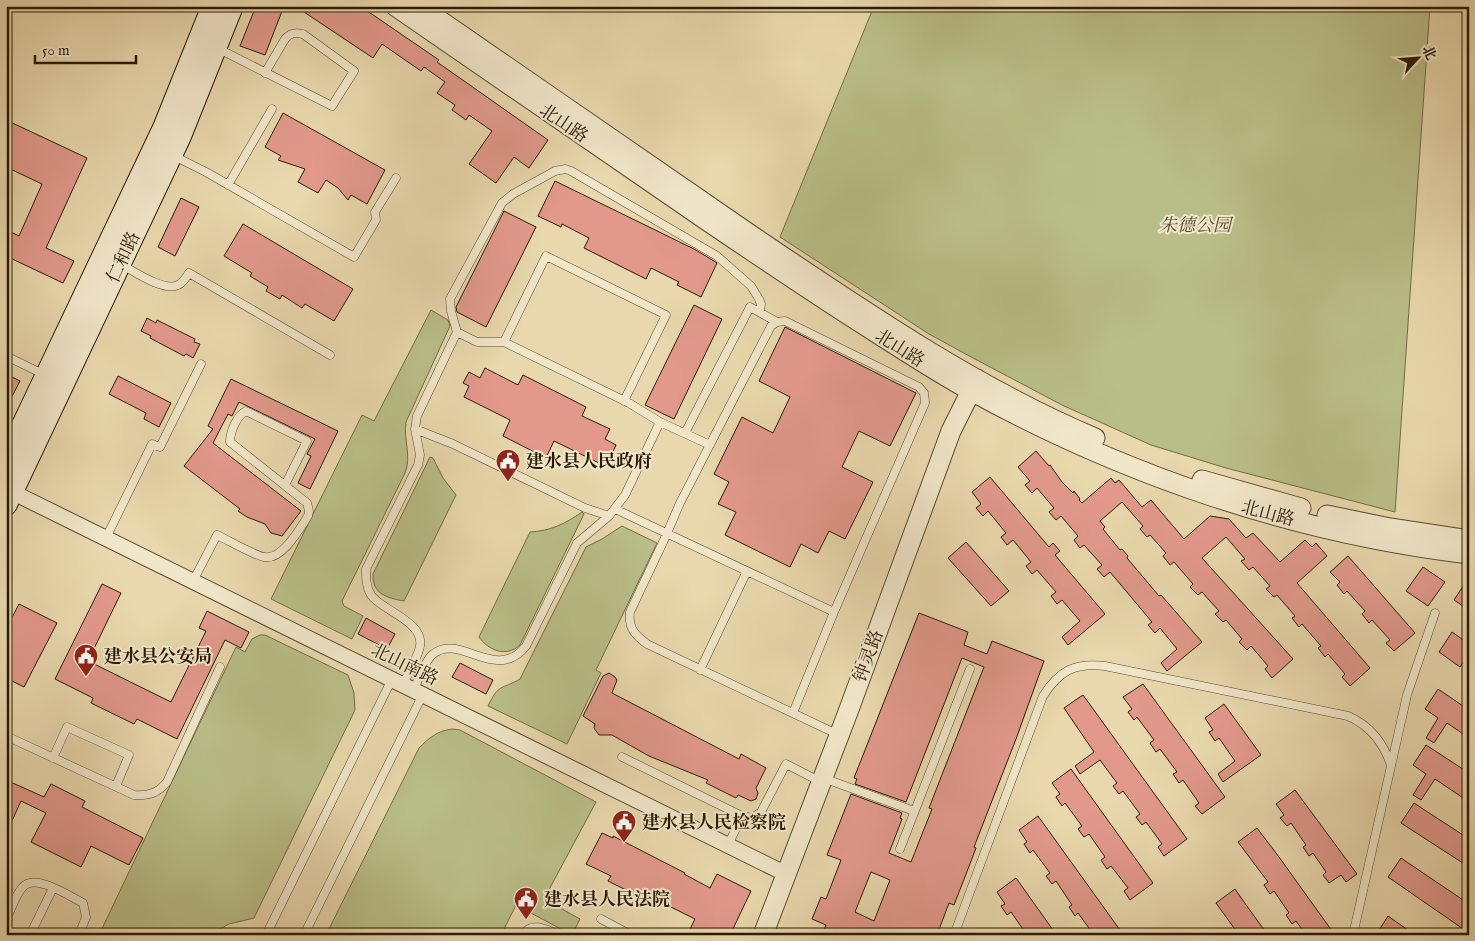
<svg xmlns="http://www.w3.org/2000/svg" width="1475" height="941" font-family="'IM FELL English','Noto Serif SC',serif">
  <rect width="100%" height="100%" fill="#e9d8ad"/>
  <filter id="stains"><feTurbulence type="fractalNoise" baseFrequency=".004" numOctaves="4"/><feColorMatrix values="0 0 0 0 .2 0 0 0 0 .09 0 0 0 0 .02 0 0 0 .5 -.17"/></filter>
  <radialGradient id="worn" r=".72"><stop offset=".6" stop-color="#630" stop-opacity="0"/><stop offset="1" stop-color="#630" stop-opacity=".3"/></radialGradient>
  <path fill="#b9be88" stroke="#726c46" d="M874,6H1430L1395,512L1226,468L1151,445L1062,405L973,358L929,334L780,237Z
    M431,310L448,320L450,326L406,422C403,439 412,456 405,473L342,601L344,606L363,616L352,639L271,599L362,415L374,421Z
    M430,457L433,458L443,478L456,495L404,601C387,598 372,594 373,574Z
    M582,512L584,514L520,645C506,658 488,650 479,637L530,532C550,531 565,524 582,512Z
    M622,526L657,543L596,670L601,673L567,744L488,706C499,683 501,690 520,679L586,547L602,539Z
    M260,635H265L348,675L354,693L355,710L254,918L229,924L209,935H99L236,647L245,652L252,639Z
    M452,729L460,730L596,802L544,899L580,919L572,935L516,905L501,935H326L419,748C429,738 437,731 452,729Z"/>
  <path fill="#e2998c" stroke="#2a1a04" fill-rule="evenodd" d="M256,6H284L265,55L240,46Z
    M295,6H360L439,60L437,62L548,140L529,168L514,157L496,183L469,164L492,131L469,115L466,120L452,110L455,105L437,93L445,82L424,67L421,71L382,44L373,58Z
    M283,113L385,170L367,204L351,195L348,200L338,188L326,180L318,193L298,182L305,169L278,160L281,156L265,147Z
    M6,120L87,158L46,248L74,261L63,283L6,256V237L9,231L19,236L42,184L6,167Z
    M555,181L694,249L714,261L717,263L701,297L677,285L679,282L651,268L646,279L584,248L589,238L562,224L561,227L538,216Z
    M181,198L199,207L175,256L158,247Z
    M504,211L536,227L486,327L457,312L456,307Z
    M243,224L353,289L334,321L305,304L302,308L282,295L280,299L266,291L268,287L250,276L252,273L224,256Z
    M694,305L722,319L674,419L645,405Z
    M147,318L156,323L157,320L195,339L194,342L200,344L193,358L186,354L184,356L150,338L151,336L141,331Z
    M785,327L916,393L890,446L859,431L842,467L873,482L845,539L829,531L818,553L801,544L790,567L725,535L736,512L718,504L729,482L714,474L742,417L773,433L790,397L759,381Z
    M485,368L518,385L523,375L586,407L582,416L610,429L605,439L616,445L611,456L604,452L599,463L554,441L546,458L503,436L510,420L464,397L469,386L463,383L469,372L480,378Z
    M6,374L20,381L6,408Z
    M118,376L171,403L159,427L144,419L146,413L109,394Z
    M231,379L338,431L310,489L298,483L311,456L307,454L315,439L239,402L232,416L228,414L213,443L301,511L282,536L271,533L265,524L247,517L238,511L240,509L184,466L213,429L208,426Z
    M1036,451L1049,466L1050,465L1062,482L1073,493L1074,491L1080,499L1079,500L1082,503L1111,478L1115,483L1119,480L1142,507L1151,500L1184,539L1210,516L1229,519L1246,538L1253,533L1280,562L1305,540L1312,547L1316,543L1327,556L1297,583L1370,668L1350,686L1342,677L1345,674L1328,654L1325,657L1318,648L1321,646L1302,624L1299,627L1292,618L1295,616L1277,595L1274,597L1266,589L1270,586L1253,567L1249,570L1241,561L1245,559L1226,537L1202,558L1293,659L1272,678L1265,669L1268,666L1251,646L1247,650L1239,642L1242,639L1226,620L1223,622L1215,614L1219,611L1202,592L1198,595L1190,587L1193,584L1174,562L1170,565L1163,556L1166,553L1150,535L1147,537L1140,529L1143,526L1122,502L1100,521L1105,527L1103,529L1120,550L1122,549L1128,556L1127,558L1159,596L1161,595L1202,642L1167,671L1161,663L1177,649L1160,628L1155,633L1148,625L1152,622L1110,572L1104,577L1097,569L1102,565L1084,545L1080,548L1074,540L1078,536L1061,516L1056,520L1049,512L1054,508L1037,488L1032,493L1025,485L1030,481L1018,467Z
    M990,477L1049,547L1053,543L1060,551L1055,555L1105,614L1068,645L1062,637L1080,621L1062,600L1057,604L1051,596L1056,592L1037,570L1032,574L1026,566L1031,562L1013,540L1007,545L1001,537L1006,533L988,511L983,516L976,508L981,504L972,492Z
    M966,542L1009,591L991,606L948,558Z
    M1348,556L1415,633L1394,651L1386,643L1390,640L1372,620L1369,623L1362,614L1365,611L1347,591L1344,594L1337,585L1340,582L1330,572Z
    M1423,567L1445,582L1428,606L1406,591Z
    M1469,577V610L1454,600Z
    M102,584L121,593L88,661L171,702L206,631L199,628L207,611L249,632L241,648L225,640L177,739L137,719L134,724L91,703L93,698L55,679Z
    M19,604L57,623L24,687L6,678V629Z
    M919,613L968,632L964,645L987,654L992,641L1044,661L1016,739L974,847L976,848L968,869L954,905L949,903L937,935H849L836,929L834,934L824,930L826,925L812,919L821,897L826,899L841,860L827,855L851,794L902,813L900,818L902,819L889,853L911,862L932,809L929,808L984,667L962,658L906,802L855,784L857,779L854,778ZM871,872L890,880L874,921L855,912Z
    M366,618L395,634L387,649L358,634Z
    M1452,632L1469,644V654L1460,667L1439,652Z
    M460,663L493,680L486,694L452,677Z
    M609,673L615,677L617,680L612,693L739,759L741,754L766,768L756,788L758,793L756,799L751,801L738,795L736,798L706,783L708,780L649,756L612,735H599L594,728L595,724L583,716L603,676Z
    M1143,684L1225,797L1202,814L1195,806L1199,803L1183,780L1179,783L1173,774L1177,772L1160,749L1156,752L1150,743L1154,740L1137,717L1134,720L1128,712L1132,709L1123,697Z
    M1438,689L1469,710V738L1447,723L1434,743L1426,738L1438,718L1425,709Z
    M1083,695L1187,839L1164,856L1158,847L1162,844L1146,822L1142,825L1136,817L1140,814L1123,791L1119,794L1113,786L1117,783L1100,760L1080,774L1075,766L1094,752L1064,708Z
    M1224,704L1261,755L1223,782L1218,774L1235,761L1219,738L1215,741L1209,732L1213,730L1205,718Z
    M1426,745L1469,773V802L1435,779L1421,800L1413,795L1426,774L1413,765Z
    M1071,769L1153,883L1130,900L1124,891L1128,888L1111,866L1107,869L1101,860L1105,857L1089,834L1084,837L1078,829L1082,826L1065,803L1062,806L1056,797L1060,794L1052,783Z
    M6,780L44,797L51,784L85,801L82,807L143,838L129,865L91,846L81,867L31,842L46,813L21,801L6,834Z
    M1295,790L1357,874L1346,882L1341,875L1329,883L1323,875L1326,872L1313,853L1309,856L1303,847L1306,845L1291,823L1287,826L1280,818L1284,815L1276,804Z
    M1414,803L1469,839V867L1401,823Z
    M1038,816L1120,930L1114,935H1094L1078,913L1075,916L1069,907L1072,905L1056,881L1052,884L1046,876L1050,873L1033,850L1030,853L1024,844L1027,842L1019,830Z
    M1257,828L1279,857L1335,935H1306L1296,921L1292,924L1286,915L1289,913L1274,891L1270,894L1264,885L1268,882L1238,842Z
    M602,833L613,838V836L685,873L684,874L710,888L717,874L751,891L730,935H687L695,919L653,898L650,902L608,881L611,876L586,864Z
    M1401,858L1469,904V933L1388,877Z
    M1016,878L1053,930L1046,935H1027L1011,912L1007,915L1001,906L1005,904L997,892Z
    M1235,889L1249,909L1268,935H1239L1224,914L1216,903Z
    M1388,916L1415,935H1376Z"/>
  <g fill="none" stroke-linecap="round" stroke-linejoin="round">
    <defs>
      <path id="service" d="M217,48L332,106L354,71L303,34C295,32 290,33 285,39L265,73
        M172,155L206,172L354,257L376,220L375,212L396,178
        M228,185L272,109
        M122,265C135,272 164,292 178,285C183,283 186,277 189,273L330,355
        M457,332L451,311L450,299L502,203L513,194L555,171L565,169L571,171L717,256L751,286L759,299L761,304L760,311
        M504,342L546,256L666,315L624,401
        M6,356L45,375
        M415,429L453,444L585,508L609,516
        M685,433L750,307L777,322
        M615,509L834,612
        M106,538L152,444L160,447L201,364
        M193,581L217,535C228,540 253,555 264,557C282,561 300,528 308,516L309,511L307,503L230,442C230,432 237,415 246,411L307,441L285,485
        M700,670L747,571
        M403,684C408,674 418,657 420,646C424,621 382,611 371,595C366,587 366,578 366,569L418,465L420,455L415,429L417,416L457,332L477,342H504L629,403L660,422L710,445
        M414,689C418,681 425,661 432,655C459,631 496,684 526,646L577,543L609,516L625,495L660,422
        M793,713L834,612L925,403L924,393L919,387L785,321L777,322L771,326L680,503L664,540L630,612C628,628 635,635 647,644L839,735
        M6,736L134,795C149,796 158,793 167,782L220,667
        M622,757L742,816L728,845
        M53,758L67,727L129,755L116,786
        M823,778L914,811
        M742,816L752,818L761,812L786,764L821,782
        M900,849L970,669
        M601,919L631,935
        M6,920C11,910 15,896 22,888C34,872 69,896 83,903L86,917L79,935
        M6,932L11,935
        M30,935L53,888
        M266,935L392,679
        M304,935L423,694
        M523,935C531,921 547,929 558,935
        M954,935L1043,696C1059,671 1075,662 1105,666L1348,716C1371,726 1383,743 1391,765
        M1353,935L1407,695L1435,613"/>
      <path id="minor" d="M6,489L786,874"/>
      <path id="tertiary" d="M395,6C498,77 601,148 703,218C759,256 815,294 872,330C903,350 934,370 966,388C1121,474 1292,533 1469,554
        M419,6C528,82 638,157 748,233C858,307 972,386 1095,438
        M1202,480L1301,508
        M1327,515L1390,528L1469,540
        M763,935L848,712L951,431L977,379"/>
      <path id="secondary" d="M6,461L164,128L213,6
        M6,504L180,136L232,6"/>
    </defs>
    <use href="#service" stroke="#5a4a2e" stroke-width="9"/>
    <use href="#minor" stroke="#5a4a2e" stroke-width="17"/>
    <use href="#tertiary" stroke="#5a4a2e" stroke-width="21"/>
    <use href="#secondary" stroke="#2a1a04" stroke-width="24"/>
    <use href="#service" stroke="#f1e6ca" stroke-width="8"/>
    <use href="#minor" stroke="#f1e6ca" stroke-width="15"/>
    <use href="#tertiary" stroke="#f1e6ca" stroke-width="19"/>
    <use href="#secondary" stroke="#f1e6ca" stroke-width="22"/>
  </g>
  <defs>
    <symbol id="civic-pin" viewBox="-11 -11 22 30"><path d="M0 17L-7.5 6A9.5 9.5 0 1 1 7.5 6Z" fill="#8f2418" stroke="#f1e6ca"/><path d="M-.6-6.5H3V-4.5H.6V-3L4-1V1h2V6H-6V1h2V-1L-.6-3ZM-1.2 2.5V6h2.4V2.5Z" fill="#fff"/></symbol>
  </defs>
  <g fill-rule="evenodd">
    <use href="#civic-pin" x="494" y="447" width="28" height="38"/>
    <use href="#civic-pin" x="72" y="642" width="28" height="38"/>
    <use href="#civic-pin" x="610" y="808" width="28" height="38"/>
    <use href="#civic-pin" x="512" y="885" width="28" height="38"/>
  </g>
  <g text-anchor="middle" stroke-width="4" stroke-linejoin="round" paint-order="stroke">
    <g font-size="18" fill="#2a1a04" stroke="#f1e6ca">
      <text transform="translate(564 123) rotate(34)" y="6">北山路</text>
      <text transform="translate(123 257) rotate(-65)" y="6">仁和路</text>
      <text transform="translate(900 348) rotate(32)" y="6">北山路</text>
      <text transform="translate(1268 513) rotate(15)" y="6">北山路</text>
      <text transform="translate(868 656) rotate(-70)" y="6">钟灵路</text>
      <text transform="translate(405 664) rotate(26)" y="6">北山南路</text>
    </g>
    <g font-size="18" font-style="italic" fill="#554b2c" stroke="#f1e6ca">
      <text x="1195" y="231">朱德公园</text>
    </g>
    <g font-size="18" font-weight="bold" fill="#2a1a04" stroke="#f1e6ca" text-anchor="start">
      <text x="526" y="467">建水县人民政府</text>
      <text x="104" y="662">建水县公安局</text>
      <text x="642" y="828">建水县人民检察院</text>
      <text x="544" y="905">建水县人民法院</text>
    </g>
  </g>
  <rect width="1475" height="941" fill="none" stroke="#e9d8ad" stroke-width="25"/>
  <rect x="8" y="8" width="1460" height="926" fill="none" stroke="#2a1a04" stroke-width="2.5"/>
  <rect x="12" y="12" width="1450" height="916" fill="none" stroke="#2a1a04"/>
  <g transform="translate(1418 58) rotate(64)" stroke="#f1e6ca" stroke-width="4" paint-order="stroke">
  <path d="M0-4L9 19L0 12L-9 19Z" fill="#2a1a04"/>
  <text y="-8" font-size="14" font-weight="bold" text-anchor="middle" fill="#2a1a04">北</text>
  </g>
  <path d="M35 55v8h101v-8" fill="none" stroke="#2a1a04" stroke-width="2.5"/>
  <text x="42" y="55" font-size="15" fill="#2a1a04" stroke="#f1e6ca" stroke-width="4" paint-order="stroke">50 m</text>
  <rect width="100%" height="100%" filter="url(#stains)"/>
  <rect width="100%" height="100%" fill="url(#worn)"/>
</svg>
